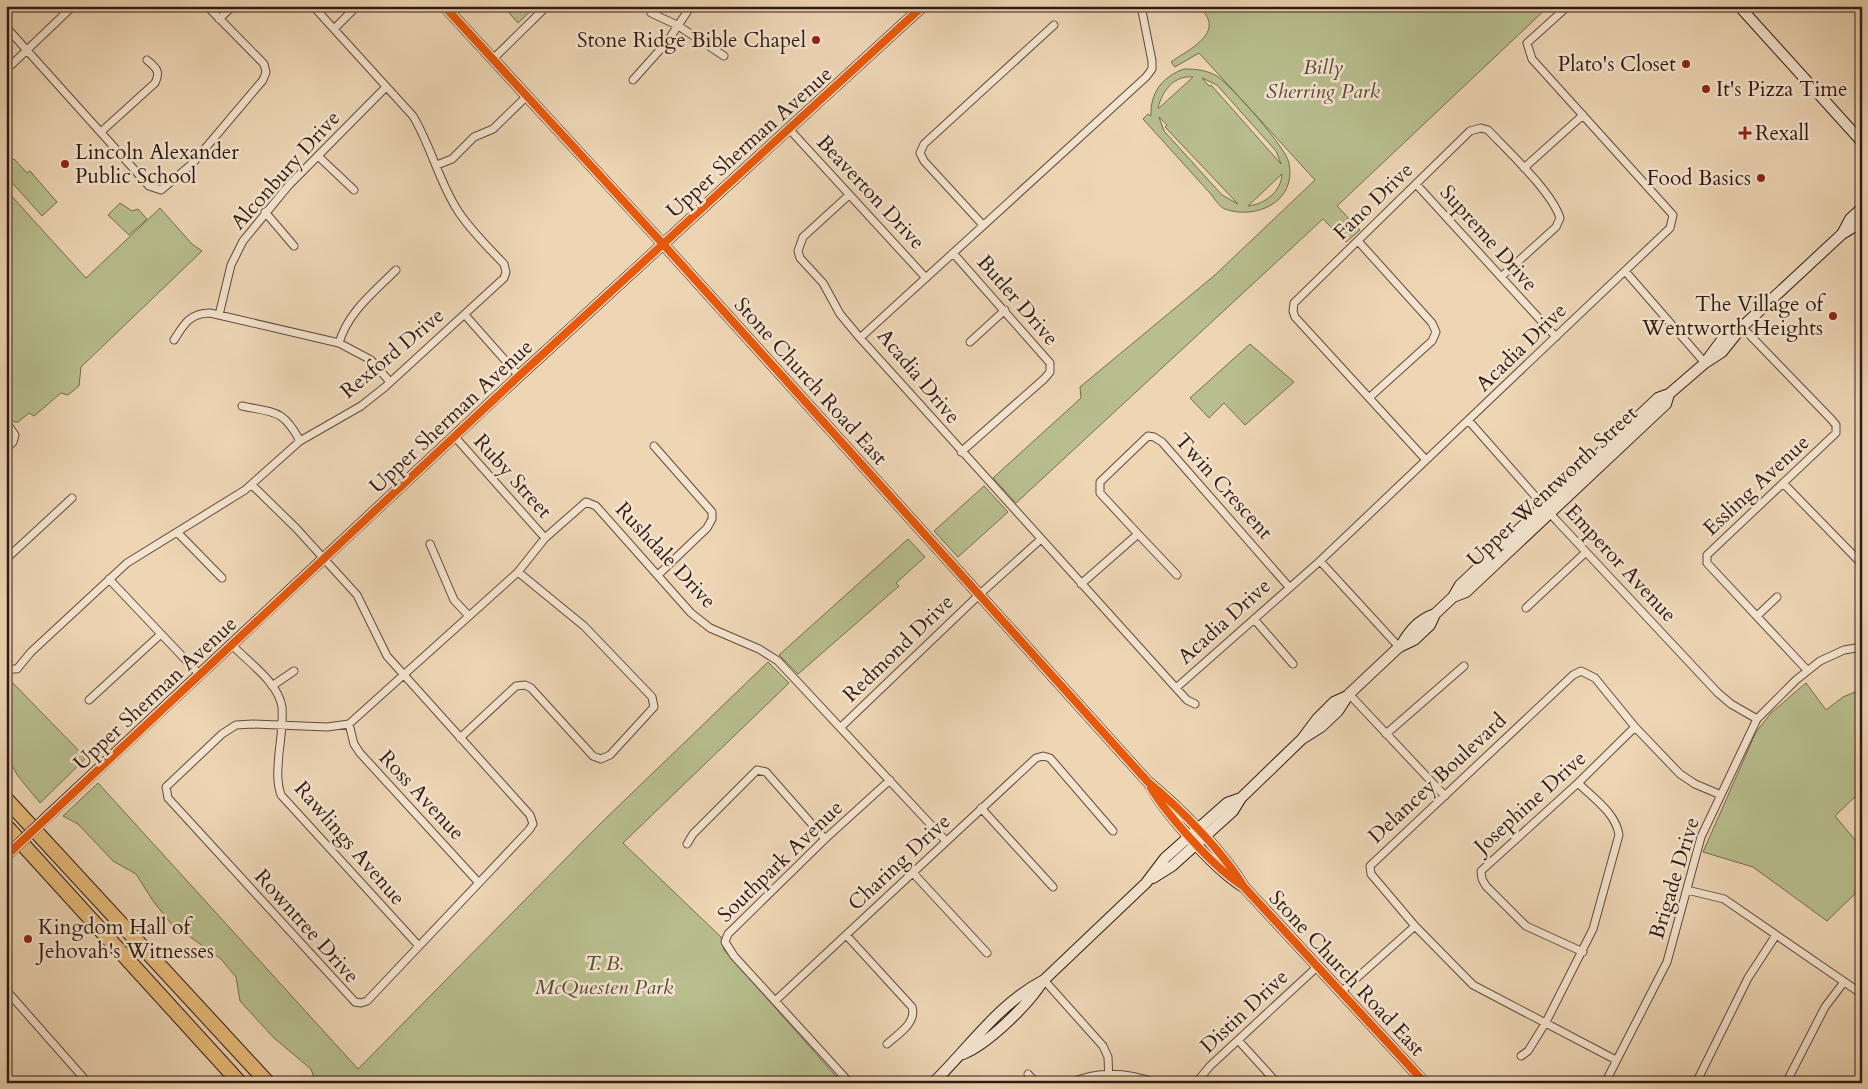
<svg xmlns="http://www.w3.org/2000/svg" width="1868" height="1089" font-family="Cardo,serif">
  <rect width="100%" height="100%" fill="#eed6b5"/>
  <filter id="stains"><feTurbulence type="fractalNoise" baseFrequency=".004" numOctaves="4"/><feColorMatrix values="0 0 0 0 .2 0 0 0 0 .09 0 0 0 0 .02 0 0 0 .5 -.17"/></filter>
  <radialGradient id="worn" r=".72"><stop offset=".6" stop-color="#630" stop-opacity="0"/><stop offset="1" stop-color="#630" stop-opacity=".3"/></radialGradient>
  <path fill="#b8be8e" stroke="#746c50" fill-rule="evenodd" d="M503,6H536L518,23Z
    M1197,6H1549L1337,206L1360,230L1346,242L1323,219L1016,503L993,478L1081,398L1080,387L1215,275L1315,180L1199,53L1175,67L1171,62C1183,53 1216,38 1208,19C1207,14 1200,10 1197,6Z
    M1184,69C1196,69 1206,70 1217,76C1231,86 1286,147 1289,163C1297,203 1254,220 1225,209C1219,207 1213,196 1209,192C1187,168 1165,143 1143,119L1148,114L1151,116C1150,93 1162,77 1184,69ZM1193,77L1159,108H1158C1162,91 1174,75 1193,77ZM1202,78L1217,85L1276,151L1281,164L1211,85L1209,86ZM1159,117L1167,125L1165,127L1238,204L1222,195L1164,131ZM1282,174C1281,192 1265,204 1248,206Z
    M14,159L27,173L30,171L57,202L42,216L6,176V166Z
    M6,190L86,278L160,208L192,244L202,251L81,367L79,386L68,395L61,393L34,416L29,413L18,422H14L6,414Z
    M120,203L132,211L138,209L147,219L129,235L108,215Z
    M1250,344L1294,382L1245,425L1224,403L1209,418L1190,398Z
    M984,486L1008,512L958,557L934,531Z
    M908,539L925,557L896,583L899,586L798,674L779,655Z
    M768,662L789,683L623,843L721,937L724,950L842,1083H316L311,1069L274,1038L240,1001L236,977L221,959L189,936L177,931L153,901L136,874L113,861L78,824L63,816L98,783L358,1069L601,823Z
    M6,676L86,758L40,803L18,776L6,756Z
    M1806,683L1826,710L1843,697L1862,689V790L1835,816L1862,848V887L1827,921L1753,867L1703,852L1756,732L1771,713Z"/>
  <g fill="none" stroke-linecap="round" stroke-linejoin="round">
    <defs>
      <path id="street" d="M1141,6L1152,61V69L1146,77L860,338L1176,688L1320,561L1670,228L1673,215L1532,59L1527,43L1568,6
        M651,13L677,25L724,56
        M219,19L233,6
        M6,27L149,186L161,190L192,164L263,80L266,72L264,64L207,6
        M334,29L357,6
        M493,59L547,6
        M6,70L73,6
        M633,80L667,42L691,6
        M790,130L926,278
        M102,131L155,83C161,71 156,68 147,60
        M318,156L354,190
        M437,165L452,159L474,137L493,129L527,96
        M1524,168L1583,115
        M1416,184L1556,337
        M849,195L803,237L798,251L800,258L823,283L840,314L860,338
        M265,212L294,246
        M982,224L924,161L920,153L924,144L1054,25
        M1358,241L1432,323L1436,332L1432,341L1370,397
        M953,253L1050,363V372L1044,379L961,452
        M1625,271L1705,363
        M219,315L231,265L243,241L289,185L386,87
        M465,315L519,376
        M1742,327L1831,419L1836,425V433L1707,555V563L1807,670
        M174,340C184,324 190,313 210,313L339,343L371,360L390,382
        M970,342L1005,310
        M339,343C348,312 374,292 396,270
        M242,406C275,413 283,409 300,441
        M1469,421L1557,521L1718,693L1731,704L1757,719
        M6,422L15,435L13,442L6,449
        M455,437L545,538
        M654,446L712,512V519L707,528L658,575
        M1426,460L1295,317L1293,311L1294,303L1470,131L1481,128L1488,130C1508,151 1552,192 1560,218L1556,227L1501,277
        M1783,483L1860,562
        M252,485L296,528L357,595L387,656L405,676L530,815L533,824L529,830L367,1001L361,1003L355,1002L168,798L166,787L222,734L236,725L252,724L327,727L349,724L518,572L545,538L586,502L596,506L691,613L710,628L759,649L778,661L946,841
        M177,532L222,578
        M1138,534L1177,575
        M430,544L454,600L469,616
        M6,559L72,498
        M1320,561L1399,647
        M109,579L200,675
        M1081,584L1138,534L1100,493V482L1148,436L1154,437L1162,442L1289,587
        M1526,608L1586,552
        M1757,616L1777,597
        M1254,619L1293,664
        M232,645C248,662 278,682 282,707C283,722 281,738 279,753C278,767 276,781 281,795L418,945
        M6,669H17L31,652L127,563L245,490L300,441L361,406L385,387L504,278L506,272L504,264C488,247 471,231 458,211C439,182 431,146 413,116L313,6
        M272,686L294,671
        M1176,688L1187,700L1195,704
        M1349,694L1445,796
        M89,700L161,634
        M349,724L354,744L360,753L479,883
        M841,727L980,594L1040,540
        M1386,734L1464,666
        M460,738L516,686L525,685L531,688L593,756L601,759L610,755L654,707L652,697L584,626L518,572
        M981,808L1053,887
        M687,844L693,834L757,770L766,772L825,839
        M913,873L987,953
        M1687,890L1724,899L1862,994
        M847,936L912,1007C917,1023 898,1034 887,1044
        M1583,952L1526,926L1486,886L1482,879L1481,871L1578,783L1635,727
        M1044,980L1103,1046L1108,1057L1109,1083
        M6,990L88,1083
        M1341,992L1415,926
        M775,1001L1036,758L1043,756L1050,758L1113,831
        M1238,1040L1277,1083
        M1521,1056L1528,1051L1546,1022L1593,929L1619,835C1616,813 1593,798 1578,783
        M1616,1060L1473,985L1415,926L1371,874L1370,866L1573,675L1581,671L1595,678L1635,727L1680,774L1695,784L1721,795
        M1028,1074L1036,1083
        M850,1083L734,956L725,942L728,934L825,839L890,780
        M1070,1083C1099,1070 1127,1072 1156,1083
        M1196,1083L1210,1066L1317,967
        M1605,1083L1667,962L1701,837L1757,719L1796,680L1820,661L1844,650L1862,647
        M1696,1083L1748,978L1776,935
        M1786,1083L1825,1007L1844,982"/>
      <path id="secondary" d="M444,6L663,244L1148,782C1180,808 1223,852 1244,887L1425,1083
        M1739,6L1862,142
        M1842,234L1850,219L1862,208
        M1707,360L1724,337L1742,327L1842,234L1862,222
        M1453,597L1466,592L1666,404L1669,394
        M1400,647C1409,631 1418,620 1435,614
        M1302,739L1321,727L1338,711L1349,694L1399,647L1414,640L1430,625L1435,614L1453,597L1460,585L1658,398L1669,394L1705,363L1722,352L1742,327
        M1151,787C1167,815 1215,869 1242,886
        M46,818L519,376L923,6
        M1153,878L1172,866L1233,811L1241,798L1302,739L1317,719L1334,702L1347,696
        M963,1054C988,1044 1029,1004 1043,981
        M933,1083C969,1048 998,1004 1044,980L1146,883L1165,858L1227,803L1241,798"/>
      <path id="highway" d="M6,799L268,1083
        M6,826L240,1083"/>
    </defs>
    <use href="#street" stroke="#60493b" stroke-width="9"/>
    <use href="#secondary" stroke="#301a12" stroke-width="12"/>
    <use href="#highway" stroke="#301a12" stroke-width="16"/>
    <use href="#street" stroke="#f4e4cf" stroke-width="7"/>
    <use href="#secondary" stroke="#f4e4cf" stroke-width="10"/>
    <use href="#highway" stroke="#e7bb7a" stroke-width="14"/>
    <defs>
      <path id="secondary-bridge" d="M6,856L46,818"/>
    </defs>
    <use href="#secondary-bridge" stroke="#301a12" stroke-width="12" stroke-linecap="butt"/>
    <use href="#secondary-bridge" stroke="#f4e4cf" stroke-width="10"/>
    <defs>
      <path id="cycleway" d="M444,6L663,244L1148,782C1180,808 1223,852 1244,887L1425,1083
        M1151,788C1168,816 1215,869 1243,886
        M6,856L519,376L923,6"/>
    </defs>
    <use href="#cycleway" stroke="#f4e4cf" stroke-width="11"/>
    <use href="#cycleway" stroke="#e8590c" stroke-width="8"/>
  </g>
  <g fill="#8f2418" stroke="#f4e4cf" stroke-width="2">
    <circle cx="816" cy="40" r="5"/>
    <circle cx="1686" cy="64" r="5"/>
    <circle cx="1706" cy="89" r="5"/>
    <path d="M1742.5 125.5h5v5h5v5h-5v5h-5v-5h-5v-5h5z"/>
    <circle cx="65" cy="164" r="5"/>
    <circle cx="1761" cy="178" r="5"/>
    <circle cx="1833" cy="316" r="5"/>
    <circle cx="28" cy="939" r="5"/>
  </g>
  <g text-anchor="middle" stroke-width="5" stroke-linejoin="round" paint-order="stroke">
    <g font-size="21" fill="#301a12" stroke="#f4e4cf" text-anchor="end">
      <text x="806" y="47">Stone Ridge Bible Chapel</text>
      <text x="1676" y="71">Plato's Closet</text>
      <text x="1716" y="96" text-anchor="start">It's Pizza Time</text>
      <text x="1755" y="140" text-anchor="start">Rexall</text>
      <text x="75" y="159" text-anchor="start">Lincoln Alexander<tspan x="75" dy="24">Public School</tspan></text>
      <text x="1751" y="185">Food Basics</text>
      <text x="1823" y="311">The Village of<tspan x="1823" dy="24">Wentworth Heights</tspan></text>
      <text x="38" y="934" text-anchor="start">Kingdom Hall of<tspan x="38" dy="24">Jehovah's Witnesses</tspan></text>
    </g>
    <g font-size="21" font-style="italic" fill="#594b37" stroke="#f4e4cf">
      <text x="1323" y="74">Billy<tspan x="1323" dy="24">Sherring Park</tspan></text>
      <text x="604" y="970">T. B.<tspan x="604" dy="24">McQuesten Park</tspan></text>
    </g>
    <g font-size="21" fill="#301a12" stroke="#f4e4cf">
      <text transform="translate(749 142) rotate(-42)" y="7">Upper Sherman Avenue</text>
      <text transform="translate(285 170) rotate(-48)" y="7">Alconbury Drive</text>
      <text transform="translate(871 192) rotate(47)" y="7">Beaverton Drive</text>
      <text transform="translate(1373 201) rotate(-44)" y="7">Fano Drive</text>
      <text transform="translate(1489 238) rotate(48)" y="7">Supreme Drive</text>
      <text transform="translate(1018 300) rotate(49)" y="7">Butler Drive</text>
      <text transform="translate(1521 347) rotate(-44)" y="7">Acadia Drive</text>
      <text transform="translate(392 353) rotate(-40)" y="7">Rexford Drive</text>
      <text transform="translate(919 376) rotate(50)" y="7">Acadia Drive</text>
      <text transform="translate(811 381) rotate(48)" y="7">Stone Church Road East</text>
      <text transform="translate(451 416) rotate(-43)" y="7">Upper Sherman Avenue</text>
      <text transform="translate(513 476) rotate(48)" y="7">Ruby Street</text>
      <text transform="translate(1756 485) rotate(-43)" y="7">Essling Avenue</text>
      <text transform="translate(1224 486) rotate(48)" y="7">Twin Crescent</text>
      <text transform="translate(1552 486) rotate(-43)" y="7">Upper Wentworth Street</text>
      <text transform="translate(666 555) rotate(47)" y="7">Rushdale Drive</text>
      <text transform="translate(1621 563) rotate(47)" y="7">Emperor Avenue</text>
      <text transform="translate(1224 621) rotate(-42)" y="7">Acadia Drive</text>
      <text transform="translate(898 648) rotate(-44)" y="7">Redmond Drive</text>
      <text transform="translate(155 693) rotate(-43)" y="7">Upper Sherman Avenue</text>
      <text transform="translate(1437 778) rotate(-43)" y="7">Delancey Boulevard</text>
      <text transform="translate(422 795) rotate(47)" y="7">Ross Avenue</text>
      <text transform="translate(1530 802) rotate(-42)" y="7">Josephine Drive</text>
      <text transform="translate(350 843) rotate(49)" y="7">Rawlings Avenue</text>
      <text transform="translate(780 861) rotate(-44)" y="7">Southpark Avenue</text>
      <text transform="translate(899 862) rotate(-43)" y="7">Charing Drive</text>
      <text transform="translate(1674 878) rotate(-73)" y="7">Brigade Drive</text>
      <text transform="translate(307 926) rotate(48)" y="7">Rowntree Drive</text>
      <text transform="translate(1347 973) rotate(47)" y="7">Stone Church Road East</text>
      <text transform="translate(1244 1011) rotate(-43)" y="7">Distin Drive</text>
    </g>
  </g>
  <rect width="1868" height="1089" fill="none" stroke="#eed6b5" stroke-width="25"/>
  <rect x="8" y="8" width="1853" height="1074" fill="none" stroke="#301a12" stroke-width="2.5"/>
  <rect x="12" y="12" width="1843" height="1064" fill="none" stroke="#301a12"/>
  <rect width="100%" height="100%" filter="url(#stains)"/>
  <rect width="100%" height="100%" fill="url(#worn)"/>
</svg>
